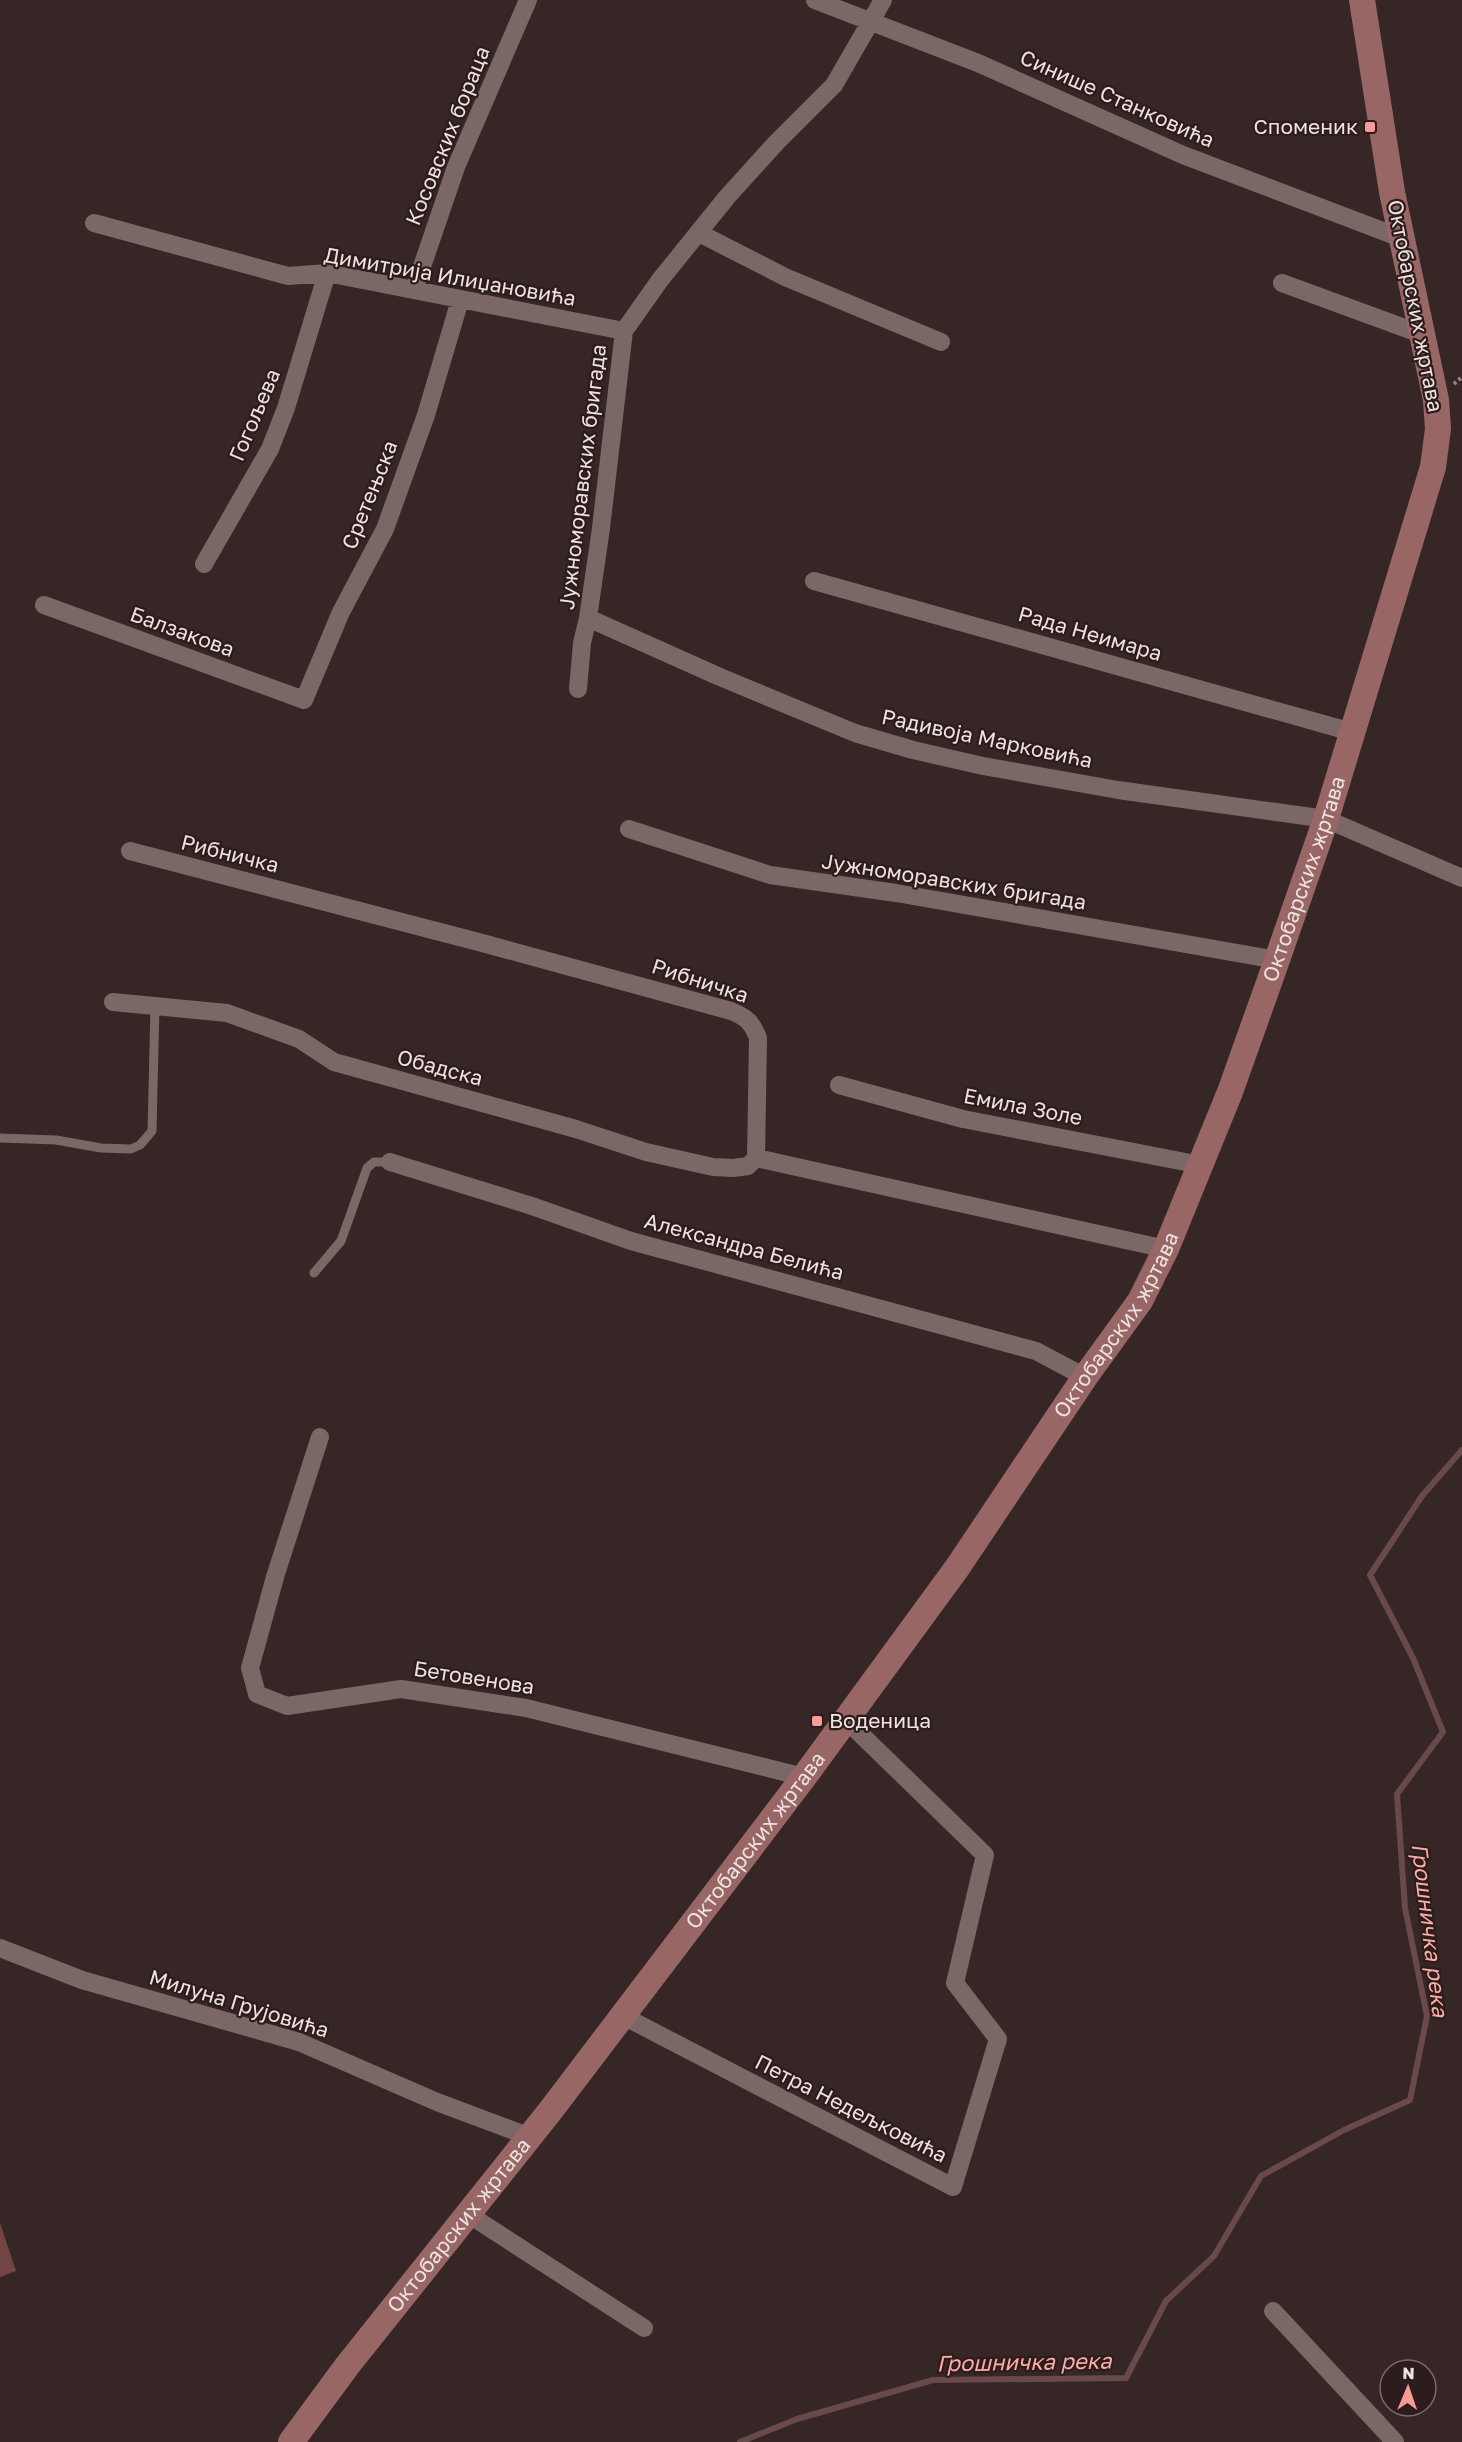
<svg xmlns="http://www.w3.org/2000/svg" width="1462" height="2442" font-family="'Golos Text',sans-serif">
  <rect width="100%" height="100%" fill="#362625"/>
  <path fill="#734645" d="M0,2223L16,2271L0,2277Z"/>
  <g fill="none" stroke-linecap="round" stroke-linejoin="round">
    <path stroke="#69494a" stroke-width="6" d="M740,2442L797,2419L933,2380L1126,2378L1166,2301L1214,2256L1261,2176L1344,2130L1410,2100L1427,2016L1405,1908L1397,1794L1443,1732L1413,1658L1370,1575L1422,1496L1462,1450"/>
    <path stroke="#938584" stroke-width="4" stroke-dasharray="3 3" stroke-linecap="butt" d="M1454,384L1462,377"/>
    <path stroke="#7b6766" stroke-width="9" d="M0,1138L56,1140L101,1148L131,1149L140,1145L152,1131L155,1006
      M314,1273L341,1241L367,1168L374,1162H390"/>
    <path stroke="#7b6766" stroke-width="18" d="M815,0L978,63L1183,155L1401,238
      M94,223L288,276L327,273L624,331
      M699,233L785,277L941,342
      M1282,283L1421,334
      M414,290L456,167L528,0
      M204,564L270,449L286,408L327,273
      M814,581L1352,732
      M44,605L304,700L341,612L385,529L426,415L460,300
      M588,618L720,677L855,733L913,750L983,766L1118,790L1326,819L1462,878
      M578,689L582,643L588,618L601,528L624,331L660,280L727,197L776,143L834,85L883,0
      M629,829L770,875L896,893L1277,960
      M130,851L486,944L731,1011C746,1017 752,1022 758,1038L756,1158L1166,1249
      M113,1002L227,1013L299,1039L334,1062L576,1129L646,1152L713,1167L733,1168L748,1166L756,1158
      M839,1085L963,1119L1201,1165
      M390,1162L532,1206L631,1241L1036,1351L1085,1377
      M320,1437L275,1577L250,1668L257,1694L287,1706L401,1689L526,1708L804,1777
      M0,1948L82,1980L299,2042L437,2102L530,2137
      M623,2016L953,2187L998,2039L955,1983L985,1855L845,1719
      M468,2214L644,2328
      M1273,2311L1395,2442"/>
    <path stroke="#976665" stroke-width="26" id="s1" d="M291,2442L347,2366L551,2110L804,1777L957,1568L1085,1377L1140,1301L1166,1249L1230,1092L1277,960L1326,819L1433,467L1438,429L1436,400L1392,192L1362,0"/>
  </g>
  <g fill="#f59b98" stroke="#2c1c1b" stroke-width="2">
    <rect x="1364" y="121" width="12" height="12" rx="3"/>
    <rect x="811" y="1715" width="12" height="12" rx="3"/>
  </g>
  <g text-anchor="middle" stroke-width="4.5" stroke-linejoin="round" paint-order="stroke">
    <g font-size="21" fill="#eee2e1" stroke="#2c1c1b">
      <text transform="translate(1117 99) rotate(24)" y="7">Синише Станковића</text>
      <text transform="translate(448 136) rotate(-68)" y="7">Косовских бораца</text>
      <text transform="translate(450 277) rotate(10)" y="7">Димитрија Илиџановића</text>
      <text transform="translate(1415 306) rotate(79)" y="7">Октобарских жртава</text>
      <text transform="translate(255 415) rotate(-67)" y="7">Гогољева</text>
      <text transform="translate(583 477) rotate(-83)" y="7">Јужноморавских бригада</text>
      <text transform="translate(370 495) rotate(-68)" y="7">Сретењска</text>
      <text transform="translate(182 632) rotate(20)" y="7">Балзакова</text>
      <text transform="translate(1090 634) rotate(16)" y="7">Рада Неимара</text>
      <text transform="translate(987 739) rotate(12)" y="7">Радивоја Марковића</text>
      <text transform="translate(230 854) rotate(14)" y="7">Рибничка</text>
      <text dy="7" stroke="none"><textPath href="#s1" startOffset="1876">Октобарских жртава</textPath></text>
      <text transform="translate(954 882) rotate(9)" y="7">Јужноморавских бригада</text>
      <text transform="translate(700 981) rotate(18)" y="7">Рибничка</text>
      <text transform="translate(440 1068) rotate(15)" y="7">Обадска</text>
      <text transform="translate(1023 1107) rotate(11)" y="7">Емила Золе</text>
      <text transform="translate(744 1247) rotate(15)" y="7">Александра Белића</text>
      <text dy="7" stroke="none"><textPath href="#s1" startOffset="1390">Октобарских жртава</textPath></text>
      <text transform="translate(474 1678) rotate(9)" y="7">Бетовенова</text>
      <text dy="7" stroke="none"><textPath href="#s1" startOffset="760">Октобарских жртава</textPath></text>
      <text transform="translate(239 2004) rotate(17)" y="7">Милуна Грујовића</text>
      <text transform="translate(851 2109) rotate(27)" y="7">Петра Недељковића</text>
      <text dy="7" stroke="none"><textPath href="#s1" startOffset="274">Октобарских жртава</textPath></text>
    </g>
    <g font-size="21" fill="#eee2e1" stroke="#2c1c1b" text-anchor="end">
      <text x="1358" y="134">Споменик</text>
      <text x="829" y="1728" text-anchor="start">Воденица</text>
    </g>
    <g font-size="22" font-style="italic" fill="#feaca8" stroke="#2c1c1b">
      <text transform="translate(1430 1930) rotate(83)" y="8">Грошничка река</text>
      <text transform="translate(1024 2362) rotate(-1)" y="8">Грошничка река</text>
    </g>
  </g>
  <g transform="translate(1408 2388) rotate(2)"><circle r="28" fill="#2c1c1b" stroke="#7a6b6a" stroke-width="1.5"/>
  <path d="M0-4.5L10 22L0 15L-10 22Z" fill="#f59b98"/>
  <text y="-9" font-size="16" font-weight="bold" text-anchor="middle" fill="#eee2e1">N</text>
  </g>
</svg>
